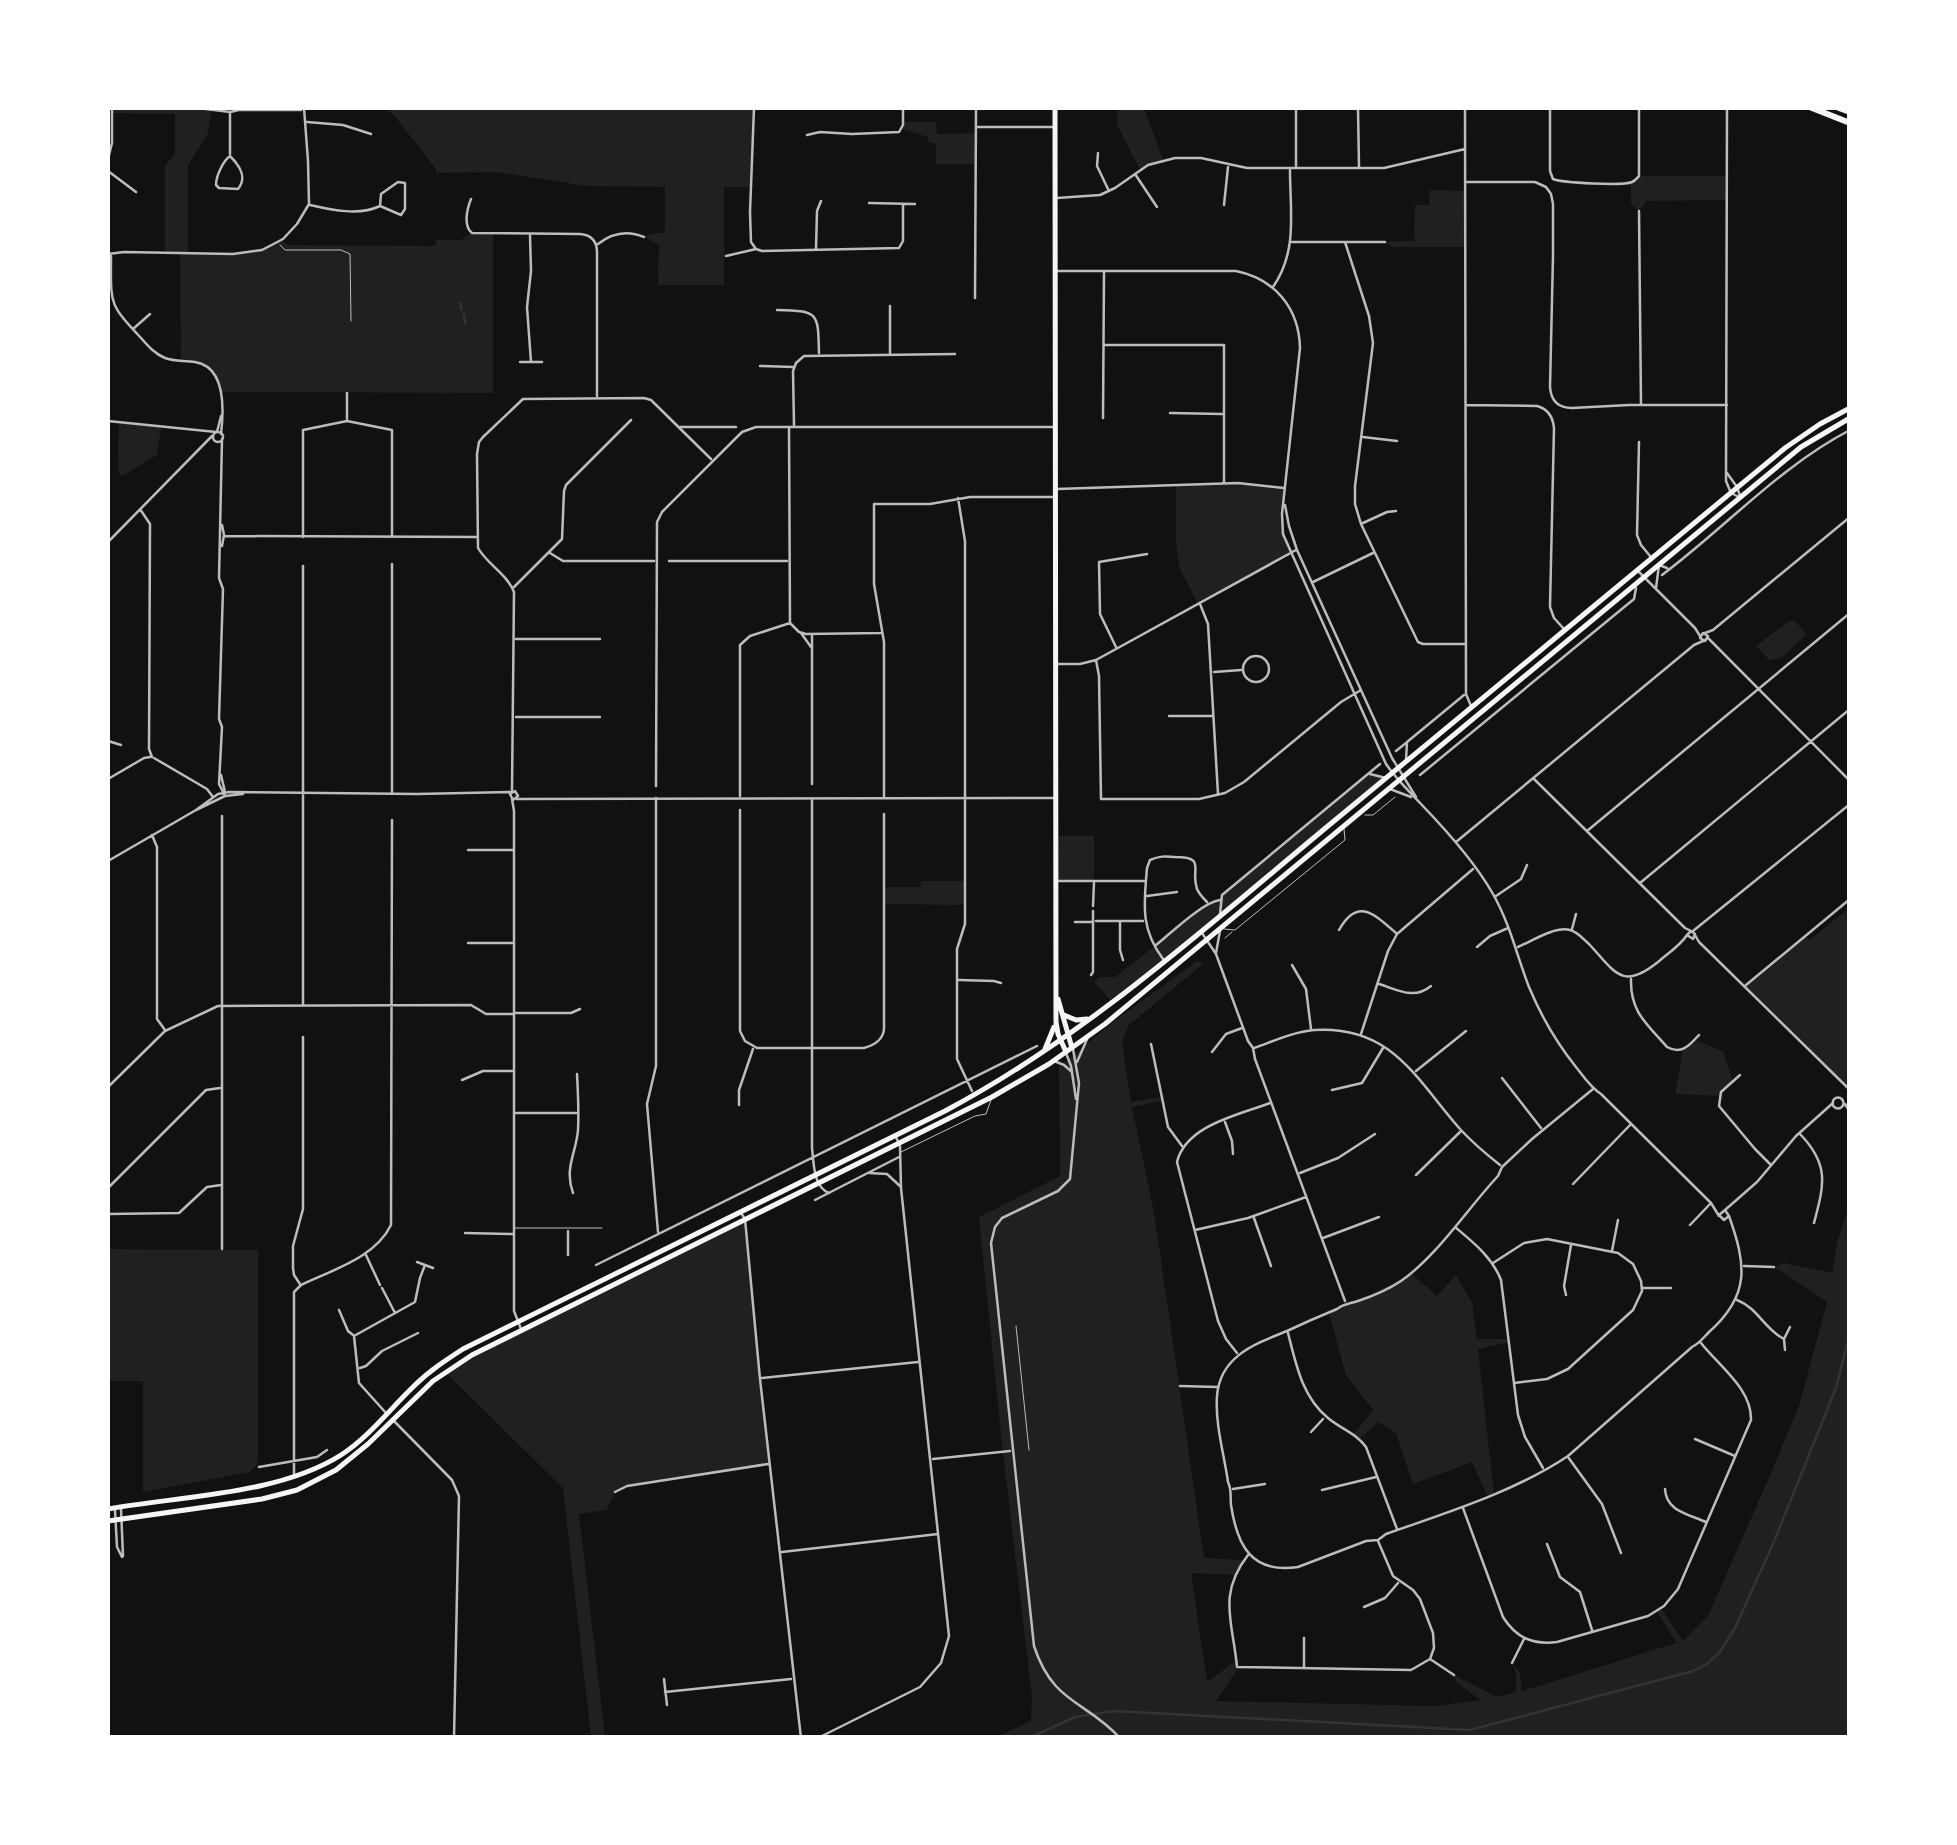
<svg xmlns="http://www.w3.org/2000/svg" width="1957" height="1845" font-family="'Sofia Sans Condensed',sans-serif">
  <rect width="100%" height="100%" fill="#111"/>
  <path fill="#202020" d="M112,108H198L212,110L207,136L188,165V252L231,254L256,251L281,241L288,245L435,246L436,240H461L471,233L493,234V393L221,392C217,368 204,363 181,361L180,253L165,252V166L175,154V114L112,113Z
    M383,108H754L750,187H724V285H658L659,245L644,237L653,233H662L665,230V187L586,186L496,172L436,173V169L393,114Z
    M1118,108H1144L1163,160L1140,170L1117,124Z
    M903,122H936L937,134L975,133V164H936V144L928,142V137L902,129Z
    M1639,176H1727V200L1647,201L1639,211L1631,204V182Z
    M1430,190L1466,191V247H1392L1385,242L1414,241L1415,205H1429Z
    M119,422L161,427L157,455L122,476L118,472Z
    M1238,483L1285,488C1282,511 1281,531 1291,553L1198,604L1180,569L1176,544V486Z
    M1795,620L1806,635L1781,658L1769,660L1756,646L1786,623Z
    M1368,774L1386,778L1201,931L1111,1001L1094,982L1099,977H1115L1200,911L1207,902L1220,900L1221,896Z
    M1057,836H1094V881H1057Z
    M921,881H965V905L885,904L884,887H920Z
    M1849,908V1088L1745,986L1805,936L1810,940Z
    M1197,961L1203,964L1129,1025L1122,1042L1131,1102L1161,1097L1162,1101L1132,1107L1154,1212L1204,1558L1243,1560L1234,1575L1191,1573L1207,1682L1237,1660L1238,1668L1216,1701L1436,1706L1481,1700L1457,1683L1454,1675L1497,1697L1516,1692V1673L1512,1663L1520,1673L1522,1691L1676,1643L1657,1611L1661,1608L1683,1641L1708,1616L1771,1473L1799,1406L1827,1302L1774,1267L1783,1263L1832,1273L1837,1243L1849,1206V1737H997L1031,1721L1032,1697L1002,1444L979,1217L1060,1176L1059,1067L1117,1019Z
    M1695,1040L1723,1051L1733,1081L1719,1096L1675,1094L1683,1050Z
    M745,1219L770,1464L627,1486L615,1493L606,1510L579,1514L605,1737H591L563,1488L445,1372L472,1355Z
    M108,1249L258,1250V1463L250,1472L143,1492V1381H108Z
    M1411,1273L1437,1296L1456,1275L1472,1302L1477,1339H1510V1342L1478,1349L1494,1495L1488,1497L1472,1462L1413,1484L1396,1433L1378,1422L1360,1439L1354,1434L1373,1410L1346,1375L1329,1313C1356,1300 1384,1290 1411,1273Z"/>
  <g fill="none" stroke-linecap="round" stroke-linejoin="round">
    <path stroke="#333" stroke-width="2.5" d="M461,309V303
      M464,314L465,324
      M1029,1738L1075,1717L1114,1711L1470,1730L1693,1671L1707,1664L1720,1652L1735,1628L1773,1544L1836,1388L1850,1332"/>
    <path stroke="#bcbcbc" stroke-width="1" d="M280,245L285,250H341L350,254L351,321
      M1365,815H1373L1395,797
      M1224,929L1235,930L1345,840L1344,829
      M1225,938L1232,932
      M901,1152L975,1116L986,1114L991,1100
      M515,1228H602
      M1016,1326L1029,1450"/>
    <path stroke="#bcbcbc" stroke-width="2.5" d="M568,1255V1231"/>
    <path stroke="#bcbcbc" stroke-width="2.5" d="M198,108L230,112L239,110H301
      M754,108L750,212L751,242L756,249
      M1296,108V167
      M1358,108L1359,167
      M1465,108L1466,694L1471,706
      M1550,108V171L1553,179C1563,183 1623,186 1632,182C1635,181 1637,178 1639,176V108
      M1727,108L1726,481L1731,493L1739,497
      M230,112V154
      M307,122L343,125L371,134
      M977,127H1054
      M807,135L820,132L852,134L899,132L903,125V108
      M1098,153L1097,166L1108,189
      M230,156C239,165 248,177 238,189L219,188L216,185C216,176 223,161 230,156Z
      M108,159L112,143V108
      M108,171L136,192
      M1135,174L1157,207
      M1467,182H1535L1546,187L1551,194L1553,204V256L1550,387C1551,400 1558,408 1572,408L1629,405H1727
      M1057,198L1100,195L1115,188L1148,165L1175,158H1201L1247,168H1384L1465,149
      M471,199C467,209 463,226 472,233L580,234C591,235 597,241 597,252V396
      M869,203L915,204
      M310,205C332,210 359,216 380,206L401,215L405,209V183L398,182L381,194L380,206
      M1224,205L1228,167
      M1639,211L1641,404
      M530,235L531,271L527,307L531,362
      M1292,242H1385
      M1345,242L1369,316L1373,343L1355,486V504L1361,524L1418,642L1423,644H1464
      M598,244C612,233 627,230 644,237
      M816,249L817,211L821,201
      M108,254L124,252L233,254L262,250L283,239L297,224L309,204L308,161L304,108
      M111,256C111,304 108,303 141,338C148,346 155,354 165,358C175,362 185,360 195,362C226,367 224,409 221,434
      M726,256L756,249L762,251L899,248L903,241V204
      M1057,271H1236C1275,279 1299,308 1300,348L1282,514L1283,534L1386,764C1397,780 1409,791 1421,804C1447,831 1475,862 1493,894C1510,924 1517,956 1529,987C1541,1016 1556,1042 1576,1067C1583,1076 1591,1088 1601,1094L1711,1203L1719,1216
      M1273,287C1298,251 1290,212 1290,170
      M975,298L976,108
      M890,306V353
      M777,310C819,311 818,312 819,353
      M133,329L150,314
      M1104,345H1224V483
      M520,362H542
      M760,366L793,367
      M1466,405L1537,406C1548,409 1553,417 1554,428L1550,607L1554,618L1564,629
      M1170,413L1222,414
      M1103,418L1104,272
      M347,419V393
      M108,421L216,432
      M794,425L793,371L796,363L804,356L955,354
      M680,427H736
      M789,427L790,623L799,632L806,634L881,633
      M213 437a5 5 0 1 1 10 0a5 5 0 1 1-10 0Z
      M217,432L221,416
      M1363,437L1397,441
      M222,439L219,578L223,589L219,719L222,727L219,784L225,796
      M1639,442L1637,535L1641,545L1650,556
      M1727,473L1737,487L1740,496
      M1057,489L1238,483L1284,488
      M958,498L965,541V924L957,949V1059L972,1091
      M1285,505L1289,526L1297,550L1392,758L1416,797
      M140,509L150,524L149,749L152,757
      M1363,523L1387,512L1396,511
      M222,525L224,535L222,546
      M224,536L476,537
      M303,537V430L347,421L392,430V537
      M108,542L212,436
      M550,553L563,561H654
      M669,561H787
      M1639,572L1695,628L1700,636
      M1662,575C1725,528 1779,467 1850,430
      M1313,582L1373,553
      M514,587L562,539L564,491L566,485L631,420
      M1656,588L1659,565L1667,568
      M1200,604L1208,624L1218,794
      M801,633L811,647
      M1703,633L1708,636L1705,641L1700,638Z
      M1705,633L1713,630L1850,517
      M812,635V784
      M1708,638L1850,781
      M516,639H600
      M1116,647L1100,614L1099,562L1147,554
      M1243 669a13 13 0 1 1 26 0a13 13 0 1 1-26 0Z
      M1096,660L1099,676L1101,799H1199L1225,793L1244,782L1341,702L1361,690
      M1058,664H1080L1096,660L1296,550
      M1214,672L1241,670
      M1169,716H1212
      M516,717H600
      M108,741L121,745
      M1396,751L1406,743
      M154,758L207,789L213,797
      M1406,760L1407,742L1464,695
      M1370,774L1386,778
      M221,775L225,792
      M1420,775L1634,599L1636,588
      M108,779L144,758L150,757
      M1534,779L1685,928L1691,931
      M656,786L657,522L662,512L742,432L756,427H1055
      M1390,789L1411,797
      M512,791L514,592C507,574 487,564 478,548L477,454L479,442L483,437L523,399L644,398L651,400L711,459
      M515,791L518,796L513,800L510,794Z
      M392,792V564
      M740,796V645L750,636L790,623
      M656,798V1066L647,1104L658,1232
      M884,798V642L874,584V504H930L970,497H1054
      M512,799L514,811V1311L521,1329
      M517,799L1056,798
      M812,800V1148C814,1163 813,1187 829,1193
      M196,810L218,794L229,792L417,794L510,792
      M740,810V1031L745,1041L757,1048H864C875,1045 883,1040 884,1029V814
      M1587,831L1850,613
      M152,835L157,847V1019L165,1030
      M1456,842L1694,645L1703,641
      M468,850H513
      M108,861L196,810L225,796L243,794
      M1058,881H1145
      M1640,883L1850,709
      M1147,896L1177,892
      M1496,896L1521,879L1527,865
      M1093,906L1094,883
      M1220,914L1222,895L1380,764
      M1096,921H1143
      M1075,922H1092
      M1120,923V950L1123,960
      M1572,929L1576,914
      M1339,930C1358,896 1375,915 1396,933
      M1691,931L1695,934L1693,939L1687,935Z
      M1693,931L1850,804
      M1202,933L1216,954L1248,1041L1253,1048L1255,1059L1345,1301
      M1695,935L1699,942L1850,1090
      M468,943H513
      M1156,945C1171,933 1203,902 1220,900
      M1477,947L1490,936L1508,928
      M1518,947C1532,941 1555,926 1570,930C1578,932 1583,939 1589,944C1615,972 1622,991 1658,962C1668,953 1680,946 1687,935
      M1216,953L1220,931
      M1163,959C1140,928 1144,904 1147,868L1150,860C1159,856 1165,856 1175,857C1207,857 1190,869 1197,889C1199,894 1204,899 1207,902
      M1292,965L1306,989L1311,1029
      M1091,975L1093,972V911
      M1631,979C1630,1012 1647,1024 1667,1047C1681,1055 1689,1046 1699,1035
      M959,980L994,981L1001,983
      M1379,984C1398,990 1414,1000 1431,986
      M1746,985L1850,899
      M303,1005V566
      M515,1013H571L580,1009
      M1361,1034L1388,951L1397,934L1473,869
      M1151,1044L1168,1127L1182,1146
      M1254,1048C1274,1041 1293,1032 1314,1030C1392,1025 1416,1079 1460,1129C1472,1142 1486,1154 1500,1165
      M1073,1049L1079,1083L1070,1179L1058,1191L1002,1218L995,1227L991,1243L1034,1646C1053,1704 1085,1700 1120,1738
      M1212,1052L1226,1034L1242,1028
      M1066,1053L1071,1066L1076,1099
      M1054,1061L1064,1065L1072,1072
      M1077,1062L1088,1037
      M1416,1071L1466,1031
      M1740,1075L1721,1092L1719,1106L1755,1149L1771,1165
      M1502,1078L1541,1128
      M462,1080L483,1071H513
      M108,1087L165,1031L218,1006L471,1005L486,1014H512
      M1593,1089L1532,1139L1502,1167L1498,1176C1468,1208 1437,1256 1401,1281C1389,1289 1373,1296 1358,1301C1349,1304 1345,1303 1337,1309C1320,1316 1304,1323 1287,1331C1255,1344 1220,1356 1217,1396C1215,1424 1224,1454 1228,1482C1232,1490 1230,1496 1231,1505C1237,1545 1251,1574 1298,1567L1366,1541L1378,1540L1386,1534C1448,1512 1514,1492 1568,1456L1692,1347C1700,1343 1703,1338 1709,1332C1751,1295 1746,1264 1729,1216
      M1332,1090L1362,1083L1383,1048
      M1832.5 1103a5.5 5.5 0 1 1 11 0a5.5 5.5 0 1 1-11 0Z
      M1845,1104L1850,1112
      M739,1105V1090L753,1049
      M516,1113H578
      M1225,1122L1232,1141L1233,1154
      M1800,1134C1830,1165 1824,1185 1814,1223
      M869,1173L887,1174L901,1187
      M1300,1173L1338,1158L1375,1134
      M1416,1175L1460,1132
      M1573,1184L1631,1124
      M108,1188L206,1090L220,1088
      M573,1193C564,1168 576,1154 578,1130C579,1112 578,1092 577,1074
      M815,1200L899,1157
      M1725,1210L1757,1182L1796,1136L1833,1103
      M1725,1210L1729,1216L1724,1220L1719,1215Z
      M741,1213L745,1219L760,1379L801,1738
      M108,1214L179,1213L207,1187L221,1185
      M1254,1218L1271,1266
      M1690,1225L1710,1204
      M1455,1227C1474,1243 1492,1257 1501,1280L1518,1415L1525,1437L1543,1468
      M1195,1230L1248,1218L1306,1197
      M465,1233L513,1234
      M1323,1238L1379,1217
      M222,1249V816
      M1612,1251L1618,1220
      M366,1255L380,1285
      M417,1262L433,1268
      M1493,1263L1524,1243L1547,1239L1618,1253L1633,1264L1641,1281L1642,1291L1633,1310L1568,1369L1547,1379L1514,1383
      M596,1265L1037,1046
      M1744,1266L1774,1267
      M300,1284L294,1275L293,1268V1246L303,1209V1037
      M382,1288L395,1313
      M1643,1288H1671
      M1566,1295L1564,1286L1571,1245
      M1737,1300C1758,1308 1765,1330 1784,1339
      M339,1310L348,1331L353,1335
      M1288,1333C1296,1364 1302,1397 1328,1418C1341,1429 1356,1433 1366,1447L1397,1529
      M1785,1350L1784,1339L1790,1327
      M1237,1353L1226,1339L1218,1321L1177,1162C1186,1125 1239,1115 1270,1103
      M360,1368L366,1366L382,1351L418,1333
      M761,1378L918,1362
      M1180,1386L1217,1387
      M386,1413L359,1383L354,1336L415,1302L420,1278L425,1265
      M394,1421L452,1480L459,1496L454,1738
      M1311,1432L1323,1419
      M1695,1439L1735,1456
      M1568,1457L1602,1504L1621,1553
      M933,1459L1010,1451
      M259,1467L317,1457L327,1450
      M294,1474V1292L301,1285C332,1270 375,1258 391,1225L392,820
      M1233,1489L1265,1484
      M1665,1489C1666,1511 1688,1514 1706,1522
      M1322,1490L1376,1477
      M615,1492L627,1486L768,1464
      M1463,1508L1503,1617C1516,1638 1533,1645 1557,1642L1648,1616L1664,1606L1678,1589L1751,1420C1752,1389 1719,1366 1701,1343
      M121,1509L123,1556
      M115,1510L117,1547L122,1557
      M1547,1544L1560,1577L1580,1592L1592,1630
      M782,1552L938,1534
      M1248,1555C1217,1595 1233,1622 1237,1667L1411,1670L1430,1659L1434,1648L1433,1633L1420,1599L1413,1590L1393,1576L1378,1541
      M1364,1607L1385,1598L1398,1583
      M1430,1659L1454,1675
      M1512,1663L1524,1639
      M1304,1667V1638
      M664,1679L667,1705
      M665,1692L791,1679
      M818,1738L920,1687L941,1663L949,1636L901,1188L900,1146L895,1135"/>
    <path stroke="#f5f5f5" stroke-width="5" d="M1055,108L1056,1022L1058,1034L1066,1052
      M1058,999L1072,1048
      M1064,1015L1076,1020L1087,1019
      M1045,1049L1054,1027
      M108,1509C180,1496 278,1495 341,1455C369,1437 390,1409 414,1386C429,1371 446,1360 463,1349L945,1111C1086,1036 1206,927 1328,826C1480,700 1633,574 1785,448L1820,424L1850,408
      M108,1521L262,1499L297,1490L336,1470L368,1444L433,1381L472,1355L992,1097L1049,1064L1105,1024L1801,447L1850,418"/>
    <path stroke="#f5f5f5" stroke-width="6" d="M1812,108L1850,123
      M1839,108L1850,112"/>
  </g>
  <rect width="1957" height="1845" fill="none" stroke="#ffffff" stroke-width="220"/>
</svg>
